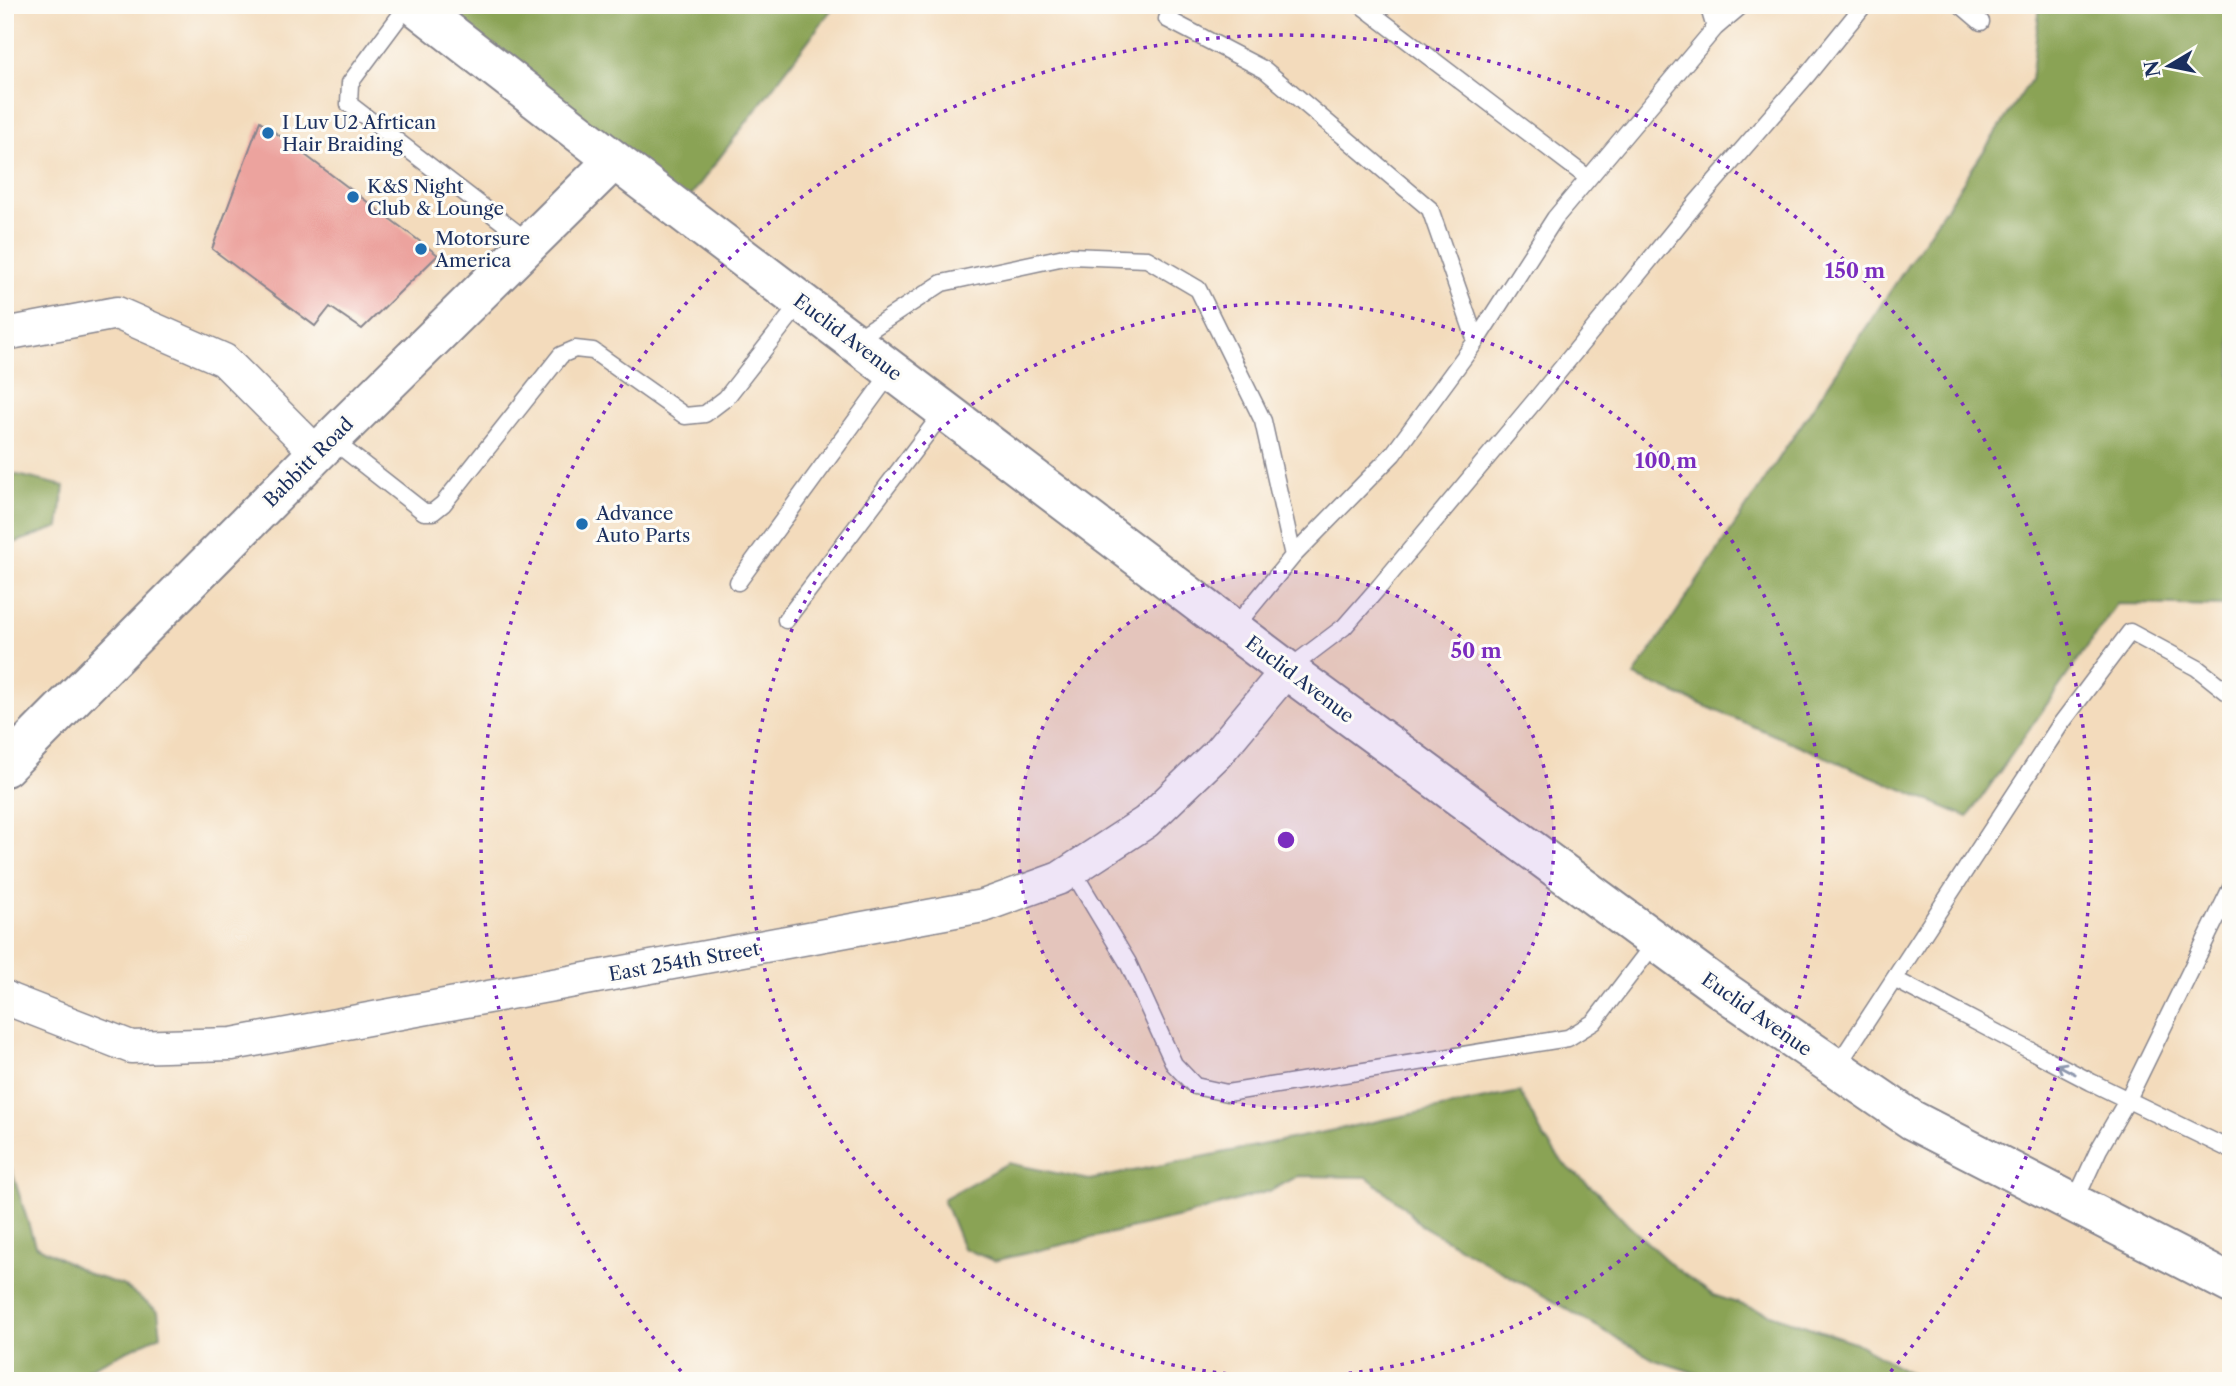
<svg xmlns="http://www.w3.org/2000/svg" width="2236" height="1386" font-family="'Libre Caslon Text',serif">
  <rect width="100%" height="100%" fill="#fdfcf7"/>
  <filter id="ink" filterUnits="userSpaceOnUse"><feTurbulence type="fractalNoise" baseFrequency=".0143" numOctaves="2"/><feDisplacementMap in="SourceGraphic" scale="14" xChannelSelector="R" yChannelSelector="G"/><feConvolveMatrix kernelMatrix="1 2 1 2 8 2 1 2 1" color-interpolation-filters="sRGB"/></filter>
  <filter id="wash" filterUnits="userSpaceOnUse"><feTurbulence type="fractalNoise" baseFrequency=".00686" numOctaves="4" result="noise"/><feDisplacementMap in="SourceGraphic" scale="28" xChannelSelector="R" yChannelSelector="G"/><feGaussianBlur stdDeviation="1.57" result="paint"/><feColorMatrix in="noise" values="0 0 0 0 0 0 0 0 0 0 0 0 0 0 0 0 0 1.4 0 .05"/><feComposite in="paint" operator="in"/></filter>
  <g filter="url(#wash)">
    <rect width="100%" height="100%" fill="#f3dbbc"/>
    <path fill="#8aa355" stroke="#52695a" stroke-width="2" d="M415,5H835L680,210Z
      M2040,5H2231V606L2117,604L1968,817L1634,676L2031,80Z
      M5,472L64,486L59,527L5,546Z
      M1520,1092L1544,1138L1564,1164L1595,1190L1628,1225L1674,1267L1713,1295L1854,1342L1924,1381H1720L1655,1360L1421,1225L1403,1206L1367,1177L1298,1176L1272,1190L1184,1216L994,1261L963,1248L943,1199L1008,1163L1089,1180Z
      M5,1160L11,1168L35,1245L91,1275L122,1285L158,1311L161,1335L62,1381H5Z"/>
    <g id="blocks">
      <path fill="#eca39e" d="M260,121L438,255L362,329L330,307L315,326L212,249Z"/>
    </g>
  </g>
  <g filter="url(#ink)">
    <use href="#blocks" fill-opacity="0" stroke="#87858d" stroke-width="2"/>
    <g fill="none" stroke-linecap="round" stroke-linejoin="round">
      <defs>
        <path id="lane" d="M408,5L350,83L349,104L530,243
          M1176,5L1167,19L1265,70L1430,209L1476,341
          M1361,5L1588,178
          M1708,5L1715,28
          M1961,5L1981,22
          M853,341L942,283L1069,256L1147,259L1198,289L1263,421L1293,556L1233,629
          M331,439L424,512H433L443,504L561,355L575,349L593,351L685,416L705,414L726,398L801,302
          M1293,556L1393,454L1476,341L1555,218L1715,28L1742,5
          M738,582L892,371
          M786,620L944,411
          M1287,670L1344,627L1380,586L1538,397L1697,202L1808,74L1864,5
          M1072,870L1128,963L1174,1064L1195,1086L1227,1093L1568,1038L1594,1022L1656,941
          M1894,979L2091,1082L2231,1150
          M1836,1068L2060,725L2130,632L2197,668L2231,695
          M2074,1203L2099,1149L2128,1099L2231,888"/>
        <path id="street" d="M5,334L117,313L224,360L317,453
          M5,997L10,1000L131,1047L232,1044L983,906L1060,878L1146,822L1217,754L1287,670"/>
        <path id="secondary" d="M5,767L317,453L614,160"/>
        <path id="primary" d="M414,5L614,160L1287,670L1721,989L1912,1120L2231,1284"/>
      </defs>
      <use href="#lane" stroke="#87858d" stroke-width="19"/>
      <use href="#street" stroke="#87858d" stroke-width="35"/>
      <use href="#secondary" stroke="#87858d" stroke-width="42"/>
      <use href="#primary" stroke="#87858d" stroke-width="42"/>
      <use href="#lane" stroke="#fff" stroke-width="16"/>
      <use href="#street" stroke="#fff" stroke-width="32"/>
      <use href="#secondary" stroke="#fff" stroke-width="38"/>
      <use href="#primary" stroke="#fff" stroke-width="38"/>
    </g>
    <defs><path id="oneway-shaft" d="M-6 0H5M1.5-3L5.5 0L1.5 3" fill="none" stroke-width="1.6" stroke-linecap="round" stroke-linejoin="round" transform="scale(1.75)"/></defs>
    <use stroke="#8d97ae" href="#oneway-shaft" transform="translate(2066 1069) rotate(-152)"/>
  </g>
  <circle cx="1286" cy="840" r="268" fill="#7b2cbf" fill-opacity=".12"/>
  <g fill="none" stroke="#7b2cbf" stroke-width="3.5" stroke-dasharray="3.5 7">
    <circle cx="1286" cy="840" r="268"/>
    <circle cx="1286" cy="840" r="537"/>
    <path d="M688 1379A805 805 0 1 1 1884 1379"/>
  </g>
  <g fill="#1f6fb2" stroke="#fdfcf7" stroke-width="2.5">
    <circle cx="268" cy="133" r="7"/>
    <circle cx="353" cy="197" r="7"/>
    <circle cx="421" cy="249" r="7"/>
    <circle cx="582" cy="524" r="7"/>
  </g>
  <g text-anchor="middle" stroke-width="6" stroke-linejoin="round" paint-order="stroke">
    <g font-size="19" fill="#1b2f5e" stroke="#fdfcf7" text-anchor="start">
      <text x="282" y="129">I Luv U2 Afrtican<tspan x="282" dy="22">Hair Braiding</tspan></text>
      <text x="367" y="193">K&amp;S Night<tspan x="367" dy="22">Club &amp; Lounge</tspan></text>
      <text x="435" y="245">Motorsure<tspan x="435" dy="22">America</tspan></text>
      <text x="596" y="520">Advance<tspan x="596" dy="22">Auto Parts</tspan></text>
    </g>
    <g font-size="19" fill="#1b2f5e" stroke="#fdfcf7">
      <text transform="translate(848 337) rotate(37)" y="7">Euclid Avenue</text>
      <text transform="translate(308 462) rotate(-45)" y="7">Babbitt Road</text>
      <text transform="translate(1300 679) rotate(37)" y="7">Euclid Avenue</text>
      <text transform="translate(684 961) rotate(-10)" y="7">East 254th Street</text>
      <text transform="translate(1757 1014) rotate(35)" y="7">Euclid Avenue</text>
    </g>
  </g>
  <circle cx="1286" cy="840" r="10" fill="#7b2cbf" stroke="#fdfcf7" stroke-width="3.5"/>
  <g font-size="21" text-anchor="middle" font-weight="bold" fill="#7b2cbf" stroke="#fdfcf7" stroke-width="6" stroke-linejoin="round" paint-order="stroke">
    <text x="1855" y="278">150 m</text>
    <text x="1666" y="468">100 m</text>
    <text x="1476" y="658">50 m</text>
  </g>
  <rect width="2236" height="1386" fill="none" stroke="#fdfcf7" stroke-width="28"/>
  <g transform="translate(2169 66) rotate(260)" stroke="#fdfcf7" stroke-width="5" paint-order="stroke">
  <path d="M0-5L12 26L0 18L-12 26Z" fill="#1b2f5e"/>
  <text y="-10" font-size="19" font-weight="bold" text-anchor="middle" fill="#1b2f5e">N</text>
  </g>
</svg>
